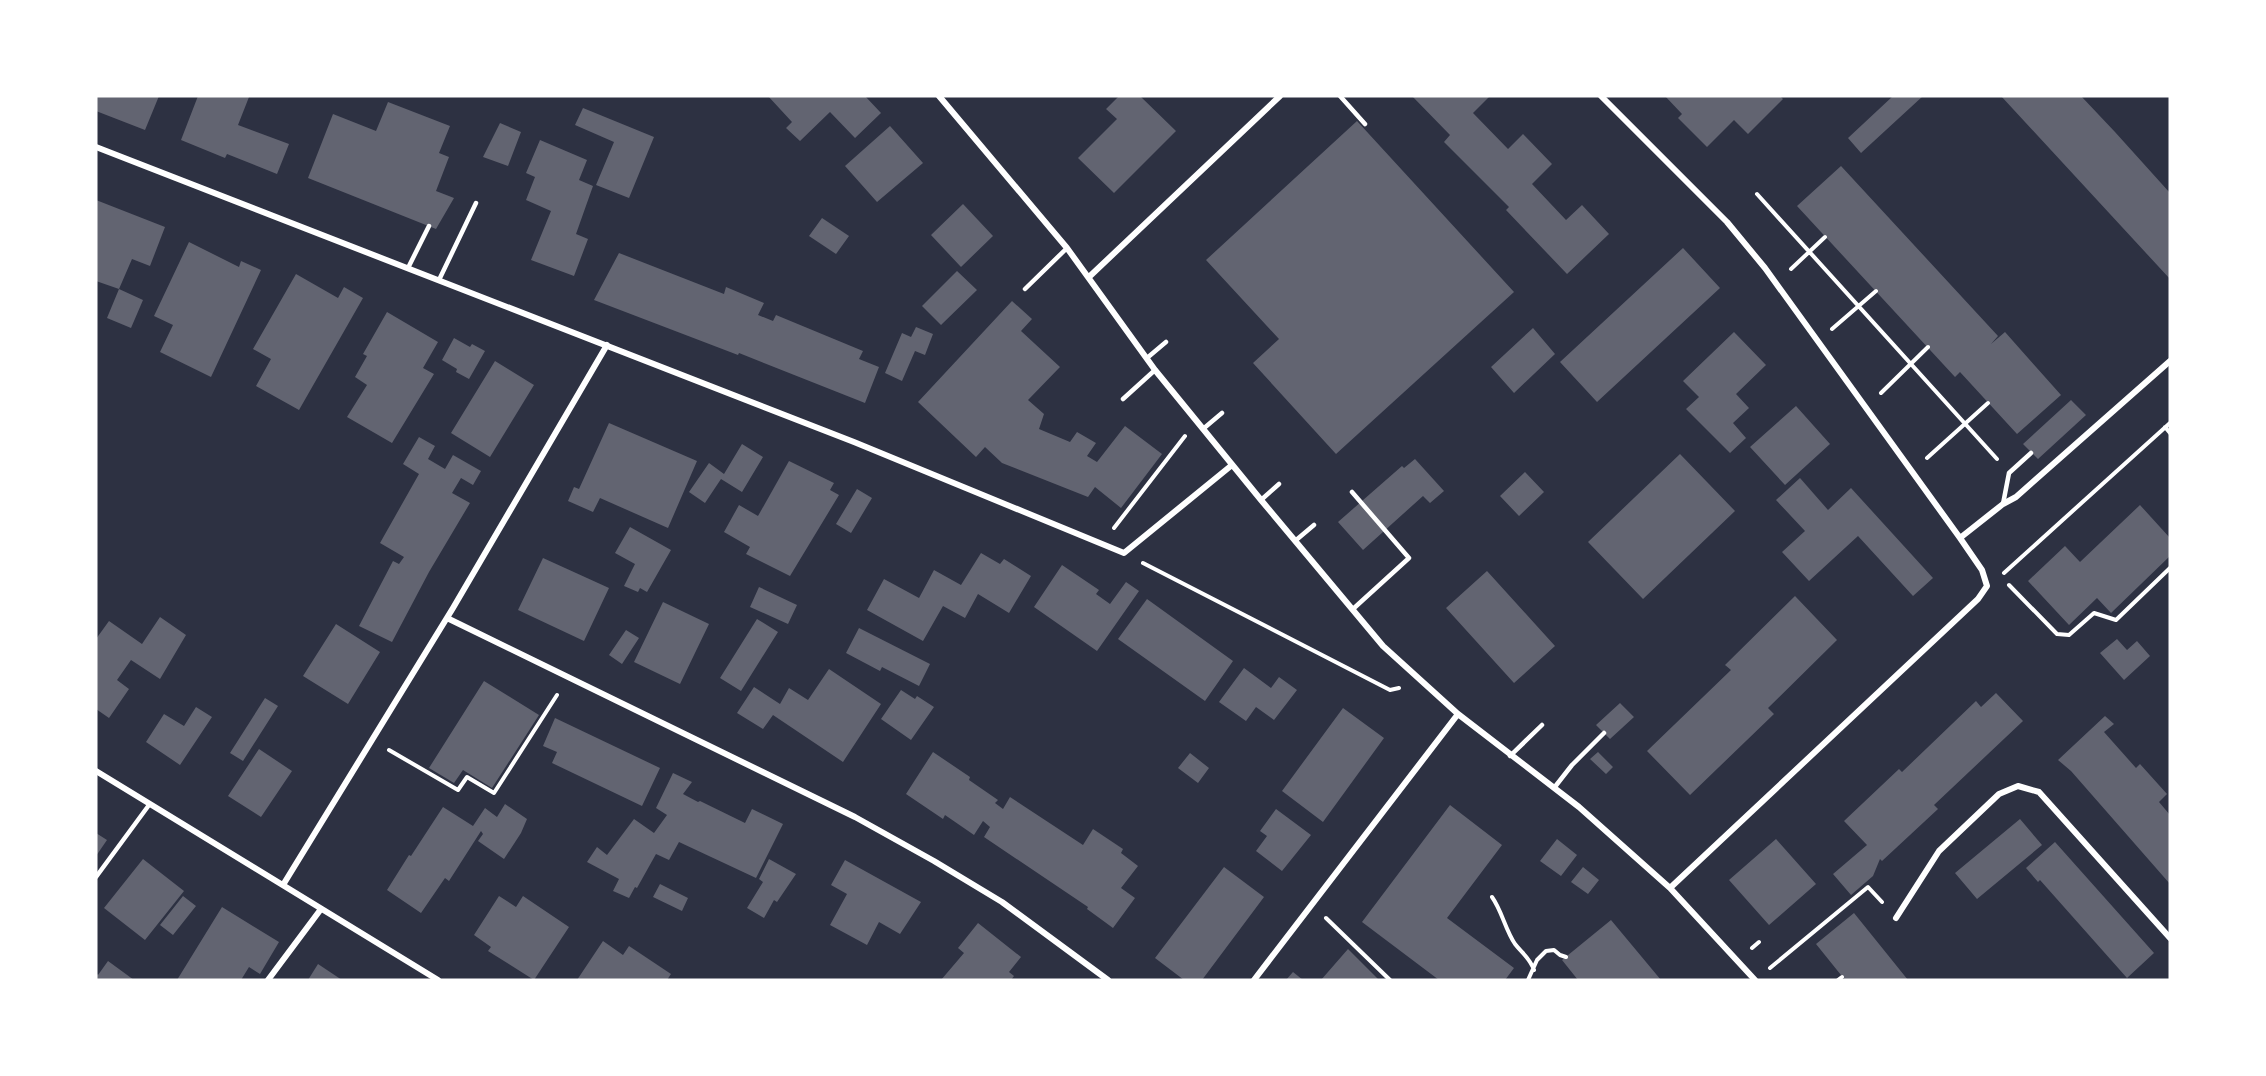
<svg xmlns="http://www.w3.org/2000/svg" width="2266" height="1076" font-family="'Archivo Narrow',sans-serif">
  <rect width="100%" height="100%" fill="#2d3142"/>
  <path fill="#626471" d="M96,96H159L145,130L96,111Z
    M198,96L249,97L238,125L289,144L277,174L227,154L225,158L181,140Z
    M768,96H865L881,113L855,138L830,112L800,141L786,128L792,122Z
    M1119,96H1140L1176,131L1114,193L1078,158L1117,119L1106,109Z
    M1412,96H1490L1473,113L1508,149L1523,134L1552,164L1532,184L1566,220L1582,205L1609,234L1567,274L1506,210L1509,207L1444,142L1450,135Z
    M1665,96H1780L1783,99L1748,134L1734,120L1707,147L1678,118L1682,114Z
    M1893,96H1923L1861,153L1848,138Z
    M2001,96H2081L2115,132L2170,193V279Z
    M388,102L450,126L439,153L449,157L436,191L454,198L436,229L308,178L333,114L376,131Z
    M583,108L654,137L629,198L596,185L614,142L575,125Z
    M1357,121L1514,292L1336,454L1253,363L1279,339L1206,260Z
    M500,123L521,132L508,166L483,157Z
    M890,126L923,163L877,202L845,166Z
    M540,140L587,160L579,180L593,186L576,234L588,239L574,276L531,260L551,211L526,200L535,177L526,173Z
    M1841,166L1998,336L1991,344L2005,332L2061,395L2017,434L1960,372L1955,377L1797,206Z
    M96,200L165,227L150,266L132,259L119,289L96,281Z
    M963,204L993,236L961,267L931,235Z
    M822,218L849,236L836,254L809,236Z
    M189,242L239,267L241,261L261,270L211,377L160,352L173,325L154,316Z
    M1683,248L1720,288L1597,402L1560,362Z
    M619,253L724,294L726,287L764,303L758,315L773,321L776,315L863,351L859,359L879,367L865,403L739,353L738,355L594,300Z
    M957,271L977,290L941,325L922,306Z
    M296,274L338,298L344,287L363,298L299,410L256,386L271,359L253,349Z
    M119,289L143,300L131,328L107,318Z
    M1012,301L1032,319L1021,331L1060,367L1028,400L1044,414L1039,429L1070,442L1077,432L1096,443L1087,456L1097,462L1125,426L1162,454L1121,508L1095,487L1088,497L1002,463L985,447L976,457L918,402Z
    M387,312L438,342L423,368L434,374L392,443L347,417L367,385L355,377L367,356L363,354Z
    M916,327L933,334L925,355L915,351L902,381L885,373L902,333L911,337Z
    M1533,328L1555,354L1514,393L1491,367Z
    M1734,332L1766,365L1736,394L1749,408L1733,423L1746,438L1730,453L1686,409L1699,397L1683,381Z
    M454,338L470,347L472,344L485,351L469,379L456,372L457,369L442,360Z
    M495,361L534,385L490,457L451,433Z
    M2071,400L2086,415L2038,459L2023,444Z
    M1796,406L1830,444L1785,485L1750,447Z
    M609,423L697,461L668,528L600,498L593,512L568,501L574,487L579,489Z
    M419,437L435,446L428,459L445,469L453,455L481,471L473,485L461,478L452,493L470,503L429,572L392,642L359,626L393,561L399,564L404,557L380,543L419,474L403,464Z
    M742,444L763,457L742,492L721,479L705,503L689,492L709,463L724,474Z
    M1680,454L1735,511L1643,599L1588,542Z
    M1415,459L1444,491L1430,503L1423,496L1363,550L1338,522L1402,466L1404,468Z
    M789,461L834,483L830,490L839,495L790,576L746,554L750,547L724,532L739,505L758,516Z
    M1525,472L1544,492L1519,516L1500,496Z
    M1800,478L1828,510L1851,488L1933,578L1913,596L1858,536L1809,581L1782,552L1805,531L1776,500Z
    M857,489L872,498L851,533L836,524Z
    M2140,505L2170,538V556L2111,613L2097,598L2069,625L2028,581L2065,546L2080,562Z
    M630,527L671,550L647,592L640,588L638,592L624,586L635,564L615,553Z
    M981,553L1000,564L1004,559L1031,576L1009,613L978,594L965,618L943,606L923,641L867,610L884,579L919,598L934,570L961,585Z
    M543,558L609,588L584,641L518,610Z
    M1062,565L1099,590L1096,594L1110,604L1126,582L1139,591L1097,651L1034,607Z
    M1487,571L1555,646L1514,683L1446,608Z
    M759,587L797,605L788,624L750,607Z
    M1795,596L1837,640L1768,708L1774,714L1690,795L1647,751L1731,670L1725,665Z
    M1147,599L1233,661L1205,701L1118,639Z
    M663,602L709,624L680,684L634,662Z
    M160,617L186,635L160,679L131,660L117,680L129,689L109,718L96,709V639L109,621L142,644Z
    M757,619L778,632L741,691L720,678Z
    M336,624L380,652L348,704L303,676Z
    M859,628L930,664L919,686L882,667L880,671L846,653Z
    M626,630L639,638L622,664L609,655Z
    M2117,639L2127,650L2137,641L2150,656L2124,680L2100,653Z
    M1244,668L1271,688L1279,677L1297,690L1274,720L1256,707L1246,721L1219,702Z
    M829,669L881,704L843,762L773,715L763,729L737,713L754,687L780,704L789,688L808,700Z
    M484,681L539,715L492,788L463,770L454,783L429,768Z
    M901,690L915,699L917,696L934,707L911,740L881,719Z
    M1996,693L2023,721L1934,805L1938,809L1882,861L1880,859L1873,876L1851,895L1833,874L1867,845L1844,821L1899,769L1902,772L1976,701L1981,707Z
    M265,698L278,706L243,761L230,753Z
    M1620,703L1634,717L1610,739L1596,725Z
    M196,707L212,717L180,765L146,742L164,714L184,726Z
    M1343,708L1384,738L1323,822L1282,791Z
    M2105,716L2114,724L2104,732L2136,768L2140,764L2167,794L2159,802L2170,815V884L2071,771L2058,760Z
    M555,718L660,768L642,806L552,763L557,752L543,746Z
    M259,749L292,771L261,817L228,796Z
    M933,752L970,777L969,780L998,800L995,803L1003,809L1010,797L1083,845L1093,829L1123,849L1121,853L1138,866L1121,888L1135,898L1113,928L1087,909L1088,907L984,837L990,827L983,821L974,835L945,815L943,819L906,794Z
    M1598,752L1613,767L1606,774L1590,759Z
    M1190,753L1209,768L1198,783L1178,768Z
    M673,773L692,782L683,794L698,802L700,801L745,823L752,809L783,824L756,878L679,842L669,860L656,854L637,888L635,887L629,898L613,891L619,879L587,862L597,847L607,855L634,819L654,833L667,815L656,808Z
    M505,804L527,819L521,833L504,859L478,841L483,834L481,831L449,881L445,878L421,913L387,890L409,855L411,856L443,807L473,826L485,808L497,817Z
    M1450,805L1502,845L1447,918L1514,968L1505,980H1439L1362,922Z
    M1276,809L1311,835L1282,871L1256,851L1267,836L1260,831Z
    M2020,819L2042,845L1977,899L1955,873Z
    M96,833L107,840L96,856Z
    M1557,839L1577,855L1561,876L1540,861Z
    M1776,839L1816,884L1769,925L1729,880Z
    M2055,842L2154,953L2127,978L2040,880L2038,882L2026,868Z
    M143,859L184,891L145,940L104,908Z
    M769,859L796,874L777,902L774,900L764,918L747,908L763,882L759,879Z
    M845,860L921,902L900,934L879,922L867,945L830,925L847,894L831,885Z
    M1224,867L1264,897L1202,980H1184L1155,958Z
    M1583,867L1599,880L1588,894L1571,882Z
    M660,884L688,898L682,911L653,897Z
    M183,896L196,906L173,935L160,925Z
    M499,896L516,907L523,896L569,927L534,980L488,951L491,947L474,935Z
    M222,907L279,942L260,974L249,967L241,980H177Z
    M1854,913L1908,980H1845L1816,944Z
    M1611,920L1661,980H1578L1562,960Z
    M978,923L1021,957L1009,972L1014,976L1011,980H941L964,953L958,948Z
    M603,941L623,955L629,946L671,974L667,980H577Z
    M1348,949L1378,979L1377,980H1321Z
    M108,961L134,980H96V973L98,975Z
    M318,964L342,980H308Z
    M1293,972L1303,980H1286Z"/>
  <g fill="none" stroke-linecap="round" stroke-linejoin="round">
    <path stroke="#fff" stroke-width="4" d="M1757,194L1997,459
      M1791,269L1825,237
      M1832,329L1876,291
      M1881,393L1928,347
      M2165,427L2170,433
      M1927,458L1988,403
      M1114,528L1185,436
      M1143,563L1390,690L1399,688
      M2004,573L2170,423
      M2009,585L2057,634L2069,635L2094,613L2116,620L2170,568
      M389,750L458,790L467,777L494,793L557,695
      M1492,897C1502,911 1505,929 1515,944C1522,953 1530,958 1534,970
      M1326,918L1390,980
      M1752,948L1759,942
      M1770,968L1868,887L1882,902
      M1528,980L1537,960L1546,951L1554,950L1560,955L1566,957
      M1838,980L1842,977"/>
    <path stroke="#fff" stroke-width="4.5" d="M1340,96L1365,124
      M408,268L429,226
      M439,280L476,203
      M1025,289L1067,248
      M1147,358L1166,342
      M1123,399L1155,370
      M1203,429L1222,413
      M1352,492L1409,558L1353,609
      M1261,500L1279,484
      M2003,504L2009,473L2031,453
      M1295,541L1314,525
      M1510,756L1542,725
      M1554,788L1572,765L1604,733
      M96,877L149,805"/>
    <path stroke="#fff" stroke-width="6" d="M939,96L1067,248L1155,370L1261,500L1383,646L1458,714L1579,807L1670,888L1755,980
      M1601,96L1727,222L1765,268L1960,538L1982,570L1987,586L1978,599L1670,888
      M96,147L854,442L1124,553L1232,465
      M1089,277L1280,96
      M1960,538L2003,504L2016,497L2170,361
      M447,618L855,817L934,861L1002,902L1108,980
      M96,771L438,980
      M283,885L453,608L607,345
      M1896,918L1939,851L1999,794L2018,786L2039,792L2170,938
      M268,980L321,909
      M1254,980L1458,714"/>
  </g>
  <rect width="2266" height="1076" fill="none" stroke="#ffffff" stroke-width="195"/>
</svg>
